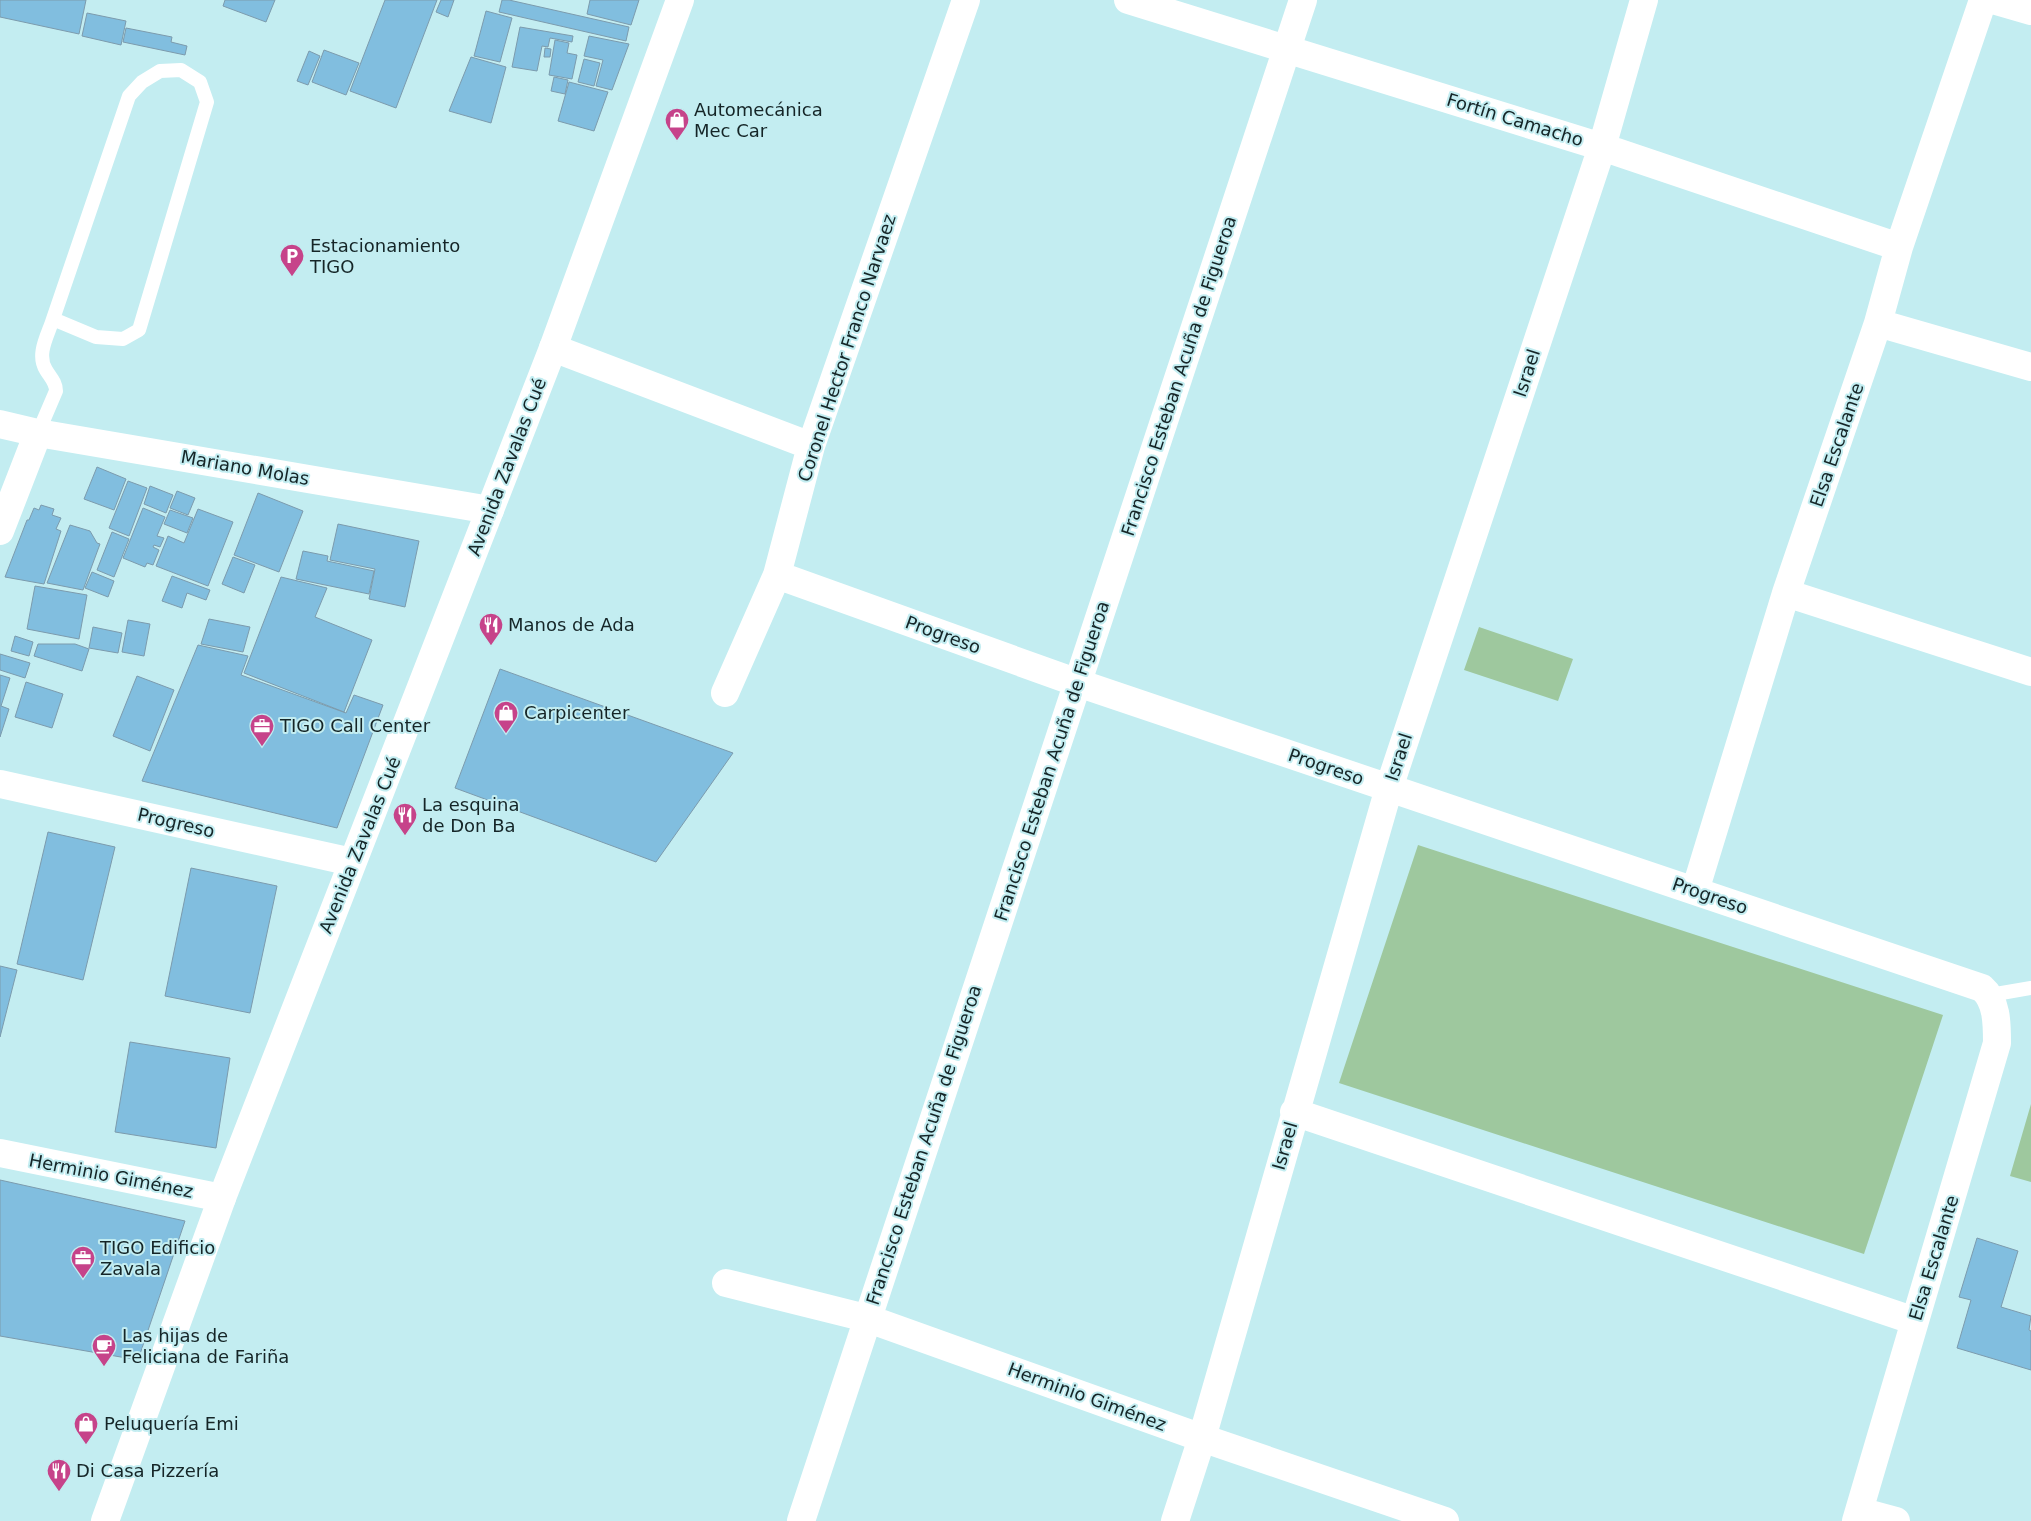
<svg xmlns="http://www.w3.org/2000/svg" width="2031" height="1521" font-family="'DejaVu Sans',sans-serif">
  <rect width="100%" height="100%" fill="#c3edf1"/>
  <path fill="#9ec89e" d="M1479,627L1573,659L1558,701L1464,670Z
    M1418,845L1943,1015L1864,1254L1339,1083Z
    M2031,1104V1182L2010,1176Z"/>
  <path fill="#81bedf" stroke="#7c9bad" d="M0,0H86L79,34L0,17Z
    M225,0H275L266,22L223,6Z
    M385,0H437L396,108L350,91Z
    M441,0H454L448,17L436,12Z
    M502,0H509L629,27L626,41L499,12Z
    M590,0H639L631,25L587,14Z
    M486,11L512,18L500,62L474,56Z
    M87,13L126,21L121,45L82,36Z
    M520,27L573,36L572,42L550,38L548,47L542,46L537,71L512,67Z
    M126,28L172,37L171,42L187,46L185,55L123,42Z
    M589,36L629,44L612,90L596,86L603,60L584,56Z
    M555,40L569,43L567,53L577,55L572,79L549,75Z
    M545,48L551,49L550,57H544Z
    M324,50L359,63L346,95L312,82Z
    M309,51L320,56L308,85L297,81Z
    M471,57L506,67L491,123L449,111Z
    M584,59L600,63L594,86L578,82Z
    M554,77L568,80L565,94L551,91Z
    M569,82L608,92L594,131L558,121Z
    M97,467L126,479L114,510L84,499Z
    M128,481L147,488L129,536L109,528Z
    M150,486L173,495L166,513L144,504Z
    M177,491L195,498L188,515L170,508Z
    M258,493L303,511L279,572L234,555Z
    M41,505L54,509L52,515L61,518L56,529L61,531L44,584L5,577L27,520H29L34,508L39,510Z
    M143,508L165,517L157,536L164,538L160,547L154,545L153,547L159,550L153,565L147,563L145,567L123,558Z
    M198,509L233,522L208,586L156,566L168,536L184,543Z
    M170,510L193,518L187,533L164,524Z
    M338,524L419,541L405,607L369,599L375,569L330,560Z
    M70,525L90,531L97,543L100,544L83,590L47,583Z
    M112,532L129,539L114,577L97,570Z
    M303,551L328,556L327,561L374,571L369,594L296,579Z
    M233,557L255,565L244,593L222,584Z
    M92,572L114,581L108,597L85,588Z
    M172,576L210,590L206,600L187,593L182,608L162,601Z
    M281,577L327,588L315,617L372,640L344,712L244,673Z
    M35,586L87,595L79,639L27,629Z
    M209,619L250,627L243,652L201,644Z
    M128,620L150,624L144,656L122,652Z
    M93,627L122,633L118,653L89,648Z
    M15,636L33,642L29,656L11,651Z
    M38,644H75L89,649L82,671L34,656Z
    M198,645L248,656L241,675L346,713L354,695L383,705L337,828L142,781Z
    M0,654L30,663L25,678L0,670Z
    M500,669L733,753L656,862L455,788Z
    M0,675L10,678L1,706L9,709L0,737Z
    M137,676L174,690L150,751L113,736Z
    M26,682L63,694L52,728L15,717Z
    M48,832L115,847L83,980L17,964Z
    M191,868L277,886L250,1013L165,996Z
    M0,966L17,970L0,1037Z
    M130,1042L230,1058L216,1148L115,1132Z
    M0,1180L185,1221L138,1360L0,1336Z
    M1977,1238L2018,1251L2001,1307L2031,1316L2029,1330L2031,1331V1370L1957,1348L1971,1300L1959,1297Z"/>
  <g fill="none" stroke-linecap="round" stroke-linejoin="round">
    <path stroke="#fff" stroke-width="14" d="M38,433L56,391C56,382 50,377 46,370C36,354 48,335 53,319L129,96L142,82L160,71L181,70L200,82L207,102L139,330L123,339L96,337L53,319
      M1990,995L2031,988"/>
    <path stroke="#fff" stroke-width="28" d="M1128,0L1602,147L1899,247
      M1993,0L2031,11
      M1878,323L2031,367
      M553,348L811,446
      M0,424L38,433L490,510
      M0,531L38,433
      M777,575L1078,683L1982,988C1997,1001 1997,1023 1997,1043L1856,1521
      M1786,593L2031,672
      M725,693L777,575L811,446L966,0
      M0,784L352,862
      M1695,891L1786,593L1878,323L1899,247L1983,0
      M1294,1112L1915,1321
      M0,1153L222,1198
      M726,1283L866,1318L1202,1438L1445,1521
      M1859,1511L1896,1521
      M801,1521L1303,0
      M1175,1521L1202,1438L1389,788L1602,147L1644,0"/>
    <path stroke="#fff" stroke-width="28" d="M105,1521L222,1198L553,348L680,0"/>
  </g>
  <defs>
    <symbol id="shop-pin" viewBox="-11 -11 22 30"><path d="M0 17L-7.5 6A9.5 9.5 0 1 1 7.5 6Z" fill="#c6438a" stroke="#c3edf1"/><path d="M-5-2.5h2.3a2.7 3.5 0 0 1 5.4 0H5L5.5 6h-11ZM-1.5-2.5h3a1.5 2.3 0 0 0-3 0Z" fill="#fff"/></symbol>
    <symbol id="parking-pin" viewBox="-11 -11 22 30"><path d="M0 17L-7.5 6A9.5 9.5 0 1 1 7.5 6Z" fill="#c6438a" stroke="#c3edf1"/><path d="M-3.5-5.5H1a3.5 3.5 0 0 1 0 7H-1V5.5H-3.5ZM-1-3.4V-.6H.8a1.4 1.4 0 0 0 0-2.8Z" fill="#fff"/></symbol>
    <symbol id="restaurant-pin" viewBox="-11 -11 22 30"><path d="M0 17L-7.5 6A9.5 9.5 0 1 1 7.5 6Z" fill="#c6438a" stroke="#c3edf1"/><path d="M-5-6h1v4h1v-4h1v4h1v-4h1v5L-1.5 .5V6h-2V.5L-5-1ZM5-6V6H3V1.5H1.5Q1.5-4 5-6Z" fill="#fff"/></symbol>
    <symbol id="office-pin" viewBox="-11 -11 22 30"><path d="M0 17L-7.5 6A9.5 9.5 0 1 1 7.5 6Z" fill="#c6438a" stroke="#c3edf1"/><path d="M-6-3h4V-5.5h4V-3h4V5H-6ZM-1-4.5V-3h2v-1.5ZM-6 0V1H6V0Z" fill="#fff"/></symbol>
    <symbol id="cafe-pin" viewBox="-11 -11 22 30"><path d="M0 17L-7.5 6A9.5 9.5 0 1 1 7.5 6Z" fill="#c6438a" stroke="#c3edf1"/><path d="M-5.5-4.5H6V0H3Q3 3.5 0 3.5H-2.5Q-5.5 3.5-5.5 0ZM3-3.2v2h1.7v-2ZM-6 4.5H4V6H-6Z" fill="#fff"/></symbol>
  </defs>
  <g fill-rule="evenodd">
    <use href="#shop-pin" x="663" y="106" width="28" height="38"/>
    <use href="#parking-pin" x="278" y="242" width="28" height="38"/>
    <use href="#restaurant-pin" x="477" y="611" width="28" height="38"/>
    <use href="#shop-pin" x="492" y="699" width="28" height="38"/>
    <use href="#office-pin" x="248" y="712" width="28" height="38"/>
    <use href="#restaurant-pin" x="391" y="801" width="28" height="38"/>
    <use href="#office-pin" x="69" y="1244" width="28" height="38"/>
    <use href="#cafe-pin" x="90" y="1332" width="28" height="38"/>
    <use href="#shop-pin" x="72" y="1410" width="28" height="38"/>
    <use href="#restaurant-pin" x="45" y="1457" width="28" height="38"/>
  </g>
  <g text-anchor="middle" stroke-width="4" stroke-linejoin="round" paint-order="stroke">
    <g font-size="18" fill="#152527" stroke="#c3edf1" text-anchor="start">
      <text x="694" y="116">Automecánica<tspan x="694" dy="21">Mec Car</tspan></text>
      <text x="310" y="252">Estacionamiento<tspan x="310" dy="21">TIGO</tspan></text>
      <text x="508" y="631">Manos de Ada</text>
      <text x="524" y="719">Carpicenter</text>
      <text x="280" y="732">TIGO Call Center</text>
      <text x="422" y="811">La esquina<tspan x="422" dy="21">de Don Ba</tspan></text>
      <text x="100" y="1254">TIGO Edificio<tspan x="100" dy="21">Zavala</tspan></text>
      <text x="122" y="1342">Las hijas de<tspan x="122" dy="21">Feliciana de Fariña</tspan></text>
      <text x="104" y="1430">Peluquería Emi</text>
      <text x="76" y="1477">Di Casa Pizzería</text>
    </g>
    <g font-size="18" fill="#152527" stroke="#c3edf1">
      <text transform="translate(1515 120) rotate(17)" y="6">Fortín Camacho</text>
      <text transform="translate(847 348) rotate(-72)" y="6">Coronel Hector Franco Narvaez</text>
      <text transform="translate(1527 373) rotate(-72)" y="6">Israel</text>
      <text transform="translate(1179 376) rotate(-72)" y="6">Francisco Esteban Acuña de Figueroa</text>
      <text transform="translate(1837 445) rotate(-71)" y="6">Elsa Escalante</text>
      <text transform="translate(507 467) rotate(-69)" y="6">Avenida Zavalas Cué</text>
      <text transform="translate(245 468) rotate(10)" y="6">Mariano Molas</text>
      <text transform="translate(943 635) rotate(20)" y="6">Progreso</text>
      <text transform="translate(1399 757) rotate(-72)" y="6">Israel</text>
      <text transform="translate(1052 761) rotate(-72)" y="6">Francisco Esteban Acuña de Figueroa</text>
      <text transform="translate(1326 767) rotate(19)" y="6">Progreso</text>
      <text transform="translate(176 823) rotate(13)" y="6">Progreso</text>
      <text transform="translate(360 845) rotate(-68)" y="6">Avenida Zavalas Cué</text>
      <text transform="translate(1710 896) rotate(19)" y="6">Progreso</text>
      <text transform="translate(924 1145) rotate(-72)" y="6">Francisco Esteban Acuña de Figueroa</text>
      <text transform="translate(1285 1146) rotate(-74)" y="6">Israel</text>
      <text transform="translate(111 1176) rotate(11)" y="6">Herminio Giménez</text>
      <text transform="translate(1934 1258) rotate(-73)" y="6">Elsa Escalante</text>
      <text transform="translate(1087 1397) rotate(20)" y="6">Herminio Giménez</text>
    </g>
  </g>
</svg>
